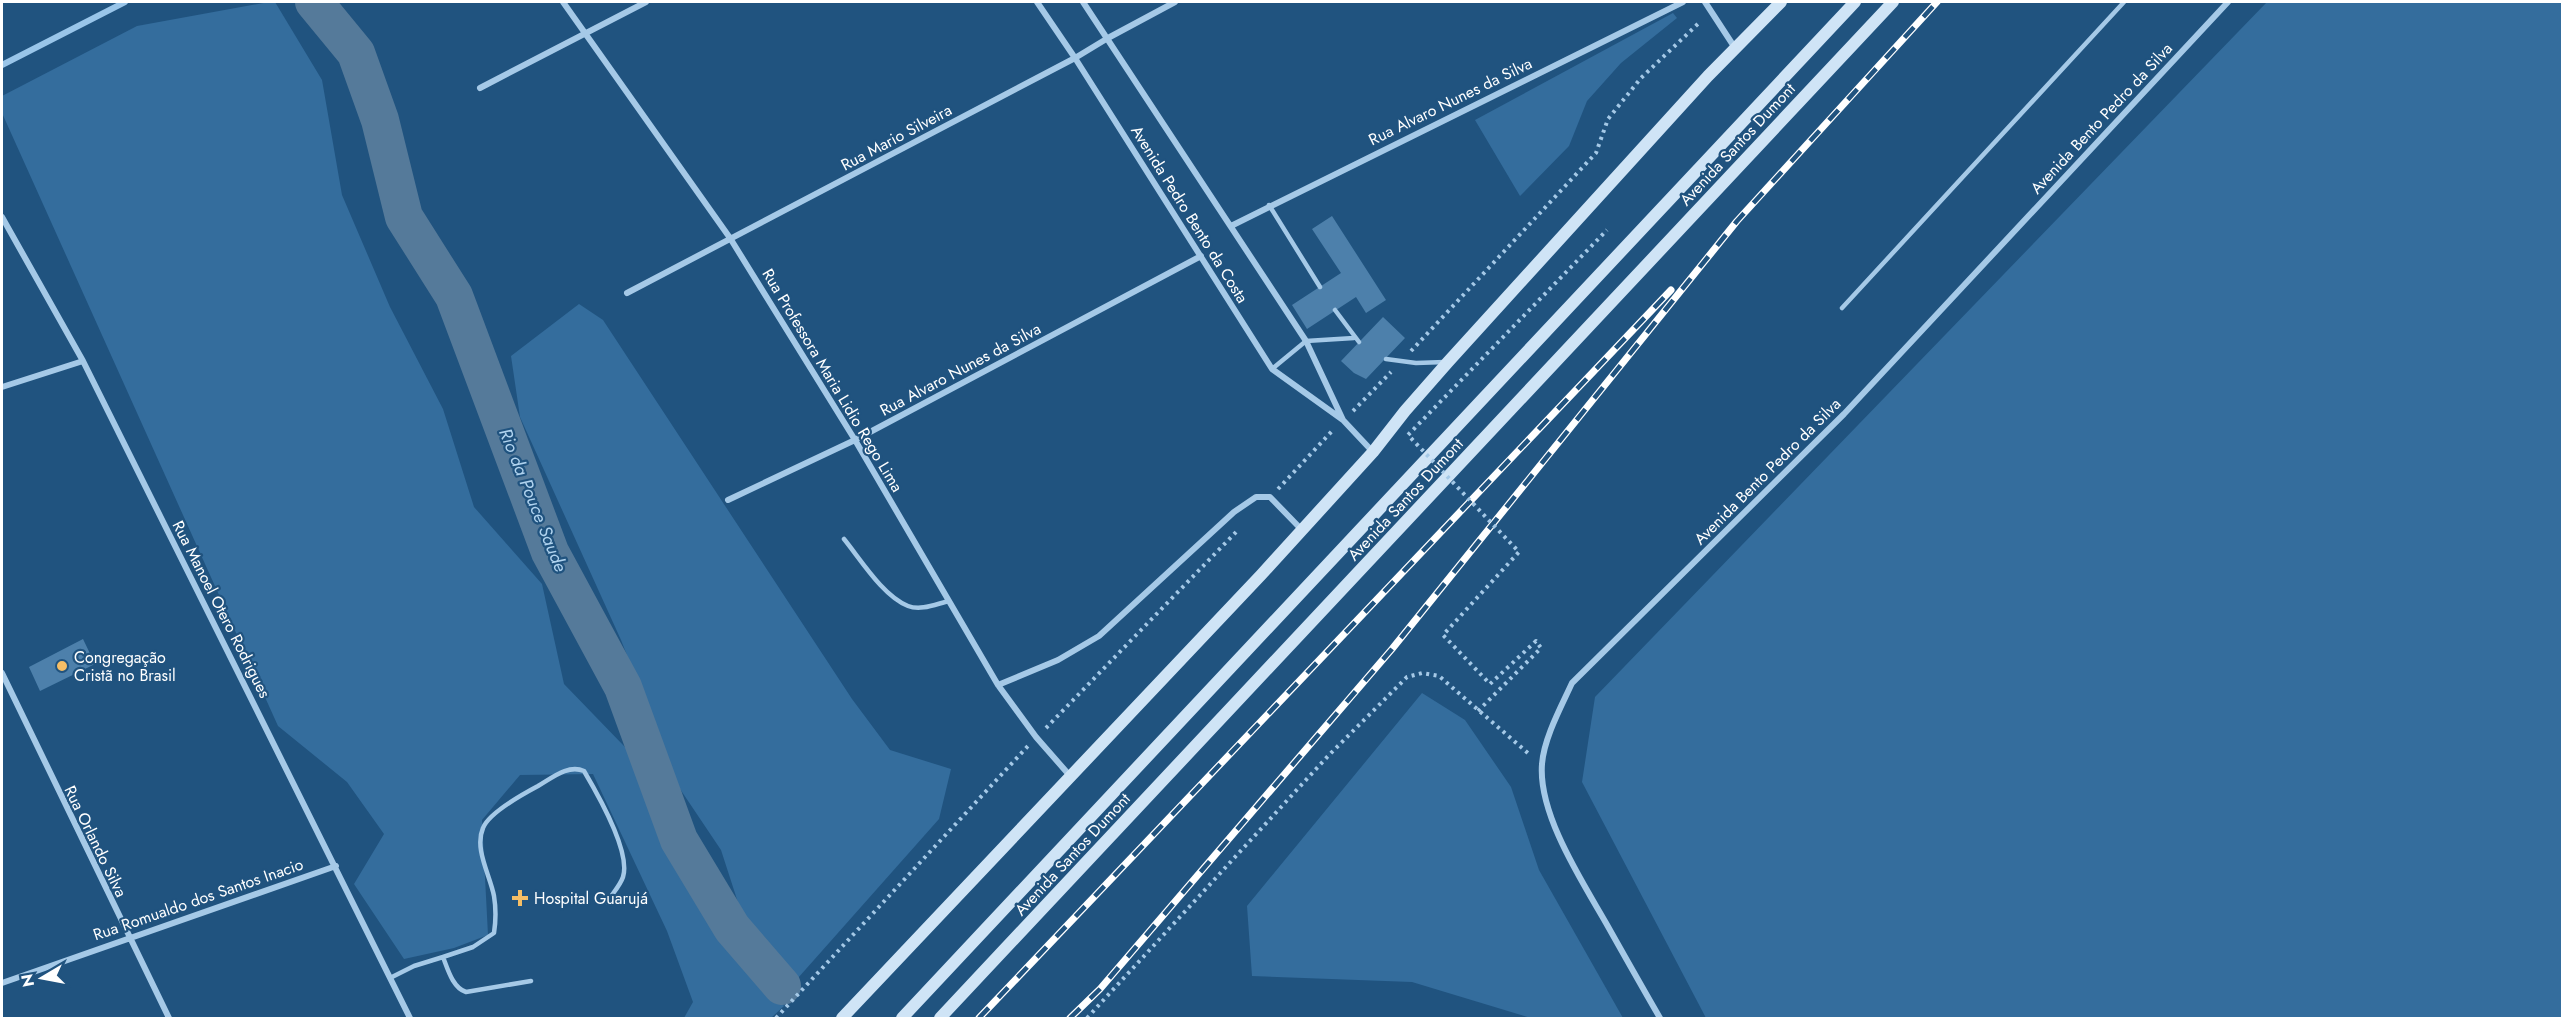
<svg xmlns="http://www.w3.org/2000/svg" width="2564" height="1020" font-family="Jost,sans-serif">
  <rect width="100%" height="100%" fill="#20537f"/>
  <path fill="#346d9d" d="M269,2H275L322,80L342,195L390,307L443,409L474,507L542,584L564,684L653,776L711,914L784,1006L771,1018H684L693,1002L667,931L593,774L520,775L482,820L488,935L454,948L404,959L354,884L384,834L347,782L278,726L2,113V96L137,26Z
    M2267,2H2562V1018H1706L1582,782L1595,697Z
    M1673,13L1677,18L1621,63L1587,101L1569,146L1520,196L1475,120Z
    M579,304L603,320L852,699L890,750L951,769L939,819L798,978L744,921L721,850L680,789L621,640L520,417L511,356Z
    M1422,693L1465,720L1511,787L1539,870L1623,1018H1531L1412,982L1252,976L1247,906Z"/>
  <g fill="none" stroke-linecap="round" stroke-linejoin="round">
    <path stroke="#99c5e9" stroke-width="6" d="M2,65L125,2"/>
    <path stroke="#557a9a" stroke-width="38" d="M314,2L356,53L380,120L404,217L454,296L550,552L623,687L679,840L732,928L782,986"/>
  </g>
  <path fill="#4d80ab" d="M1332,216L1386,300L1366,313L1356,297L1307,329L1292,305L1341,273L1312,229Z
    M1383,317L1405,338L1366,379L1354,373L1341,361Z
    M83,639L95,664L40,691L29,667Z"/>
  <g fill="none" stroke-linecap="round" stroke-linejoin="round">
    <path stroke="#a5c9e7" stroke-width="4" stroke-dasharray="3 4.5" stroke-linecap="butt" d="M1411,351L1596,153L1608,119L1641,78L1701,21
      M1353,411L1391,372
      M1278,489L1334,429
      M1046,728L1239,529
      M776,1018L1028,746
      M1087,1018L1328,756L1407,677L1422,673L1439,676L1529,754"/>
    <path stroke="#a5c9e7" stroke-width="4.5" d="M1269,205L1320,287
      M1842,308L2124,2
      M1335,310L1359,342
      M1386,359L1416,363L1445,362
      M1272,369L1306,341L1354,338
      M844,539C861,560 883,596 908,606C921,611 936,604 949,601
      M443,957L473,947L494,933C496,920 496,908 494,896C490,875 474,849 483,828C489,813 523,794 538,786C552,778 568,764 584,771C597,793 631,852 623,877C620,886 612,894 607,902
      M390,978L414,966L443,957C448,970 453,988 466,992L531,981"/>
    <path stroke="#a5c9e7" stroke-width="6" d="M563,2L730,238L855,440L998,685L1036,737L1071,777
      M1037,2L1075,58L1272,369L1343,420L1373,452
      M1083,2L1306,341L1343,420
      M1705,2L1735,48
      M480,88L646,2
      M2,217L83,361L410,1018
      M1231,226L1683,2
      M627,293L1075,58L1108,38L1175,2
      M2,387L83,361
      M728,500L855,440L1201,256
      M2,673L169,1018
      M998,685L1058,660L1099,636L1234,512L1256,497H1270L1301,529
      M2,983L336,866
      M1660,1018C1642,987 1624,955 1606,923C1582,881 1538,814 1542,764C1544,738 1561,707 1572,683L1844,414L2228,2"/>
    <path stroke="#cfe4f6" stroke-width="12" d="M842,1018L1261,575L1373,452L1405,411L1448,362L1708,76L1781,2
      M902,1018L1855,2
      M940,1018L1893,2"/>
    <defs>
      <path id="rail" d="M979,1018L1671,290
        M1070,1018L1100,989L1392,649L1737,221L1937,2"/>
    </defs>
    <use href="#rail" stroke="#fff" stroke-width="7"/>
    <use href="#rail" stroke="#20537f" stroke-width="4.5" stroke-dasharray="14" stroke-linecap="butt"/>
    <path stroke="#a5c9e7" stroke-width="4" stroke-dasharray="3 4.5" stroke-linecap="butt" d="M1478,711L1541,648L1536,641L1490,684L1443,635L1519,552L1408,435L1607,230"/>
  </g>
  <g fill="#f5be66" stroke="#20537f" stroke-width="2">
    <circle cx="62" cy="666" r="6"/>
    <path d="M517 889h6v6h6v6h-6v6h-6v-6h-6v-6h6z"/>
  </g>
  <g text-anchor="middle" stroke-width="4.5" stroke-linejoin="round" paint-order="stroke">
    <g font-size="16" fill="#fff" stroke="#20537f">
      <text transform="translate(1450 101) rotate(-26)" y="6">Rua Alvaro Nunes da Silva</text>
      <text transform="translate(2101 118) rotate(-47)" y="6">Avenida Bento Pedro da Silva</text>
      <text transform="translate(896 137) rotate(-28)" y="6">Rua Mario Silveira</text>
      <text transform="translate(1737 144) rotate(-47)" y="6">Avenida Santos Dumont</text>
      <text transform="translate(1190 214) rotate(58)" y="6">Avenida Pedro Bento da Costa</text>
      <text transform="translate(960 369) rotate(-28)" y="6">Rua Alvaro Nunes da Silva</text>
      <text transform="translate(833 380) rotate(59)" y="6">Rua Professora Maria Lidio Rego Lima</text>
      <text transform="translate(1767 471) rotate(-45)" y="6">Avenida Bento Pedro da Silva</text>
      <text transform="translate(1405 499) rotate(-47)" y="6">Avenida Santos Dumont</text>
      <text transform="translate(222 609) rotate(63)" y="6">Rua Manoel Otero Rodrigues</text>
      <text transform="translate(96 841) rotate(64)" y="6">Rua Orlando Silva</text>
      <text transform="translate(1072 854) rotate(-47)" y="6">Avenida Santos Dumont</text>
      <text transform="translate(198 899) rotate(-19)" y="6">Rua Romualdo dos Santos Inacio</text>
    </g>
    <g font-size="16" fill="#fff" stroke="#20537f" text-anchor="start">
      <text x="74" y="663">Congregação<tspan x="74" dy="18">Cristã no Brasil</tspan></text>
      <text x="534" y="904">Hospital Guarujá</text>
    </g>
    <g font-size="18" font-style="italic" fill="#b0d3ef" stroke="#20537f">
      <text transform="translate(533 500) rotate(68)" y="6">Rio da Pouce Saude</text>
    </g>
  </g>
  <rect width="2564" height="1020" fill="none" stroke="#ffffff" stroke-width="6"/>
  <g transform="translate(42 978) rotate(260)" stroke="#20537f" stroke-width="4.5" paint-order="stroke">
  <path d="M0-4.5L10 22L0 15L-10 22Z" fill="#ffffff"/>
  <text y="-9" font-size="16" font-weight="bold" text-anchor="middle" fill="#ffffff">N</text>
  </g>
</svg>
